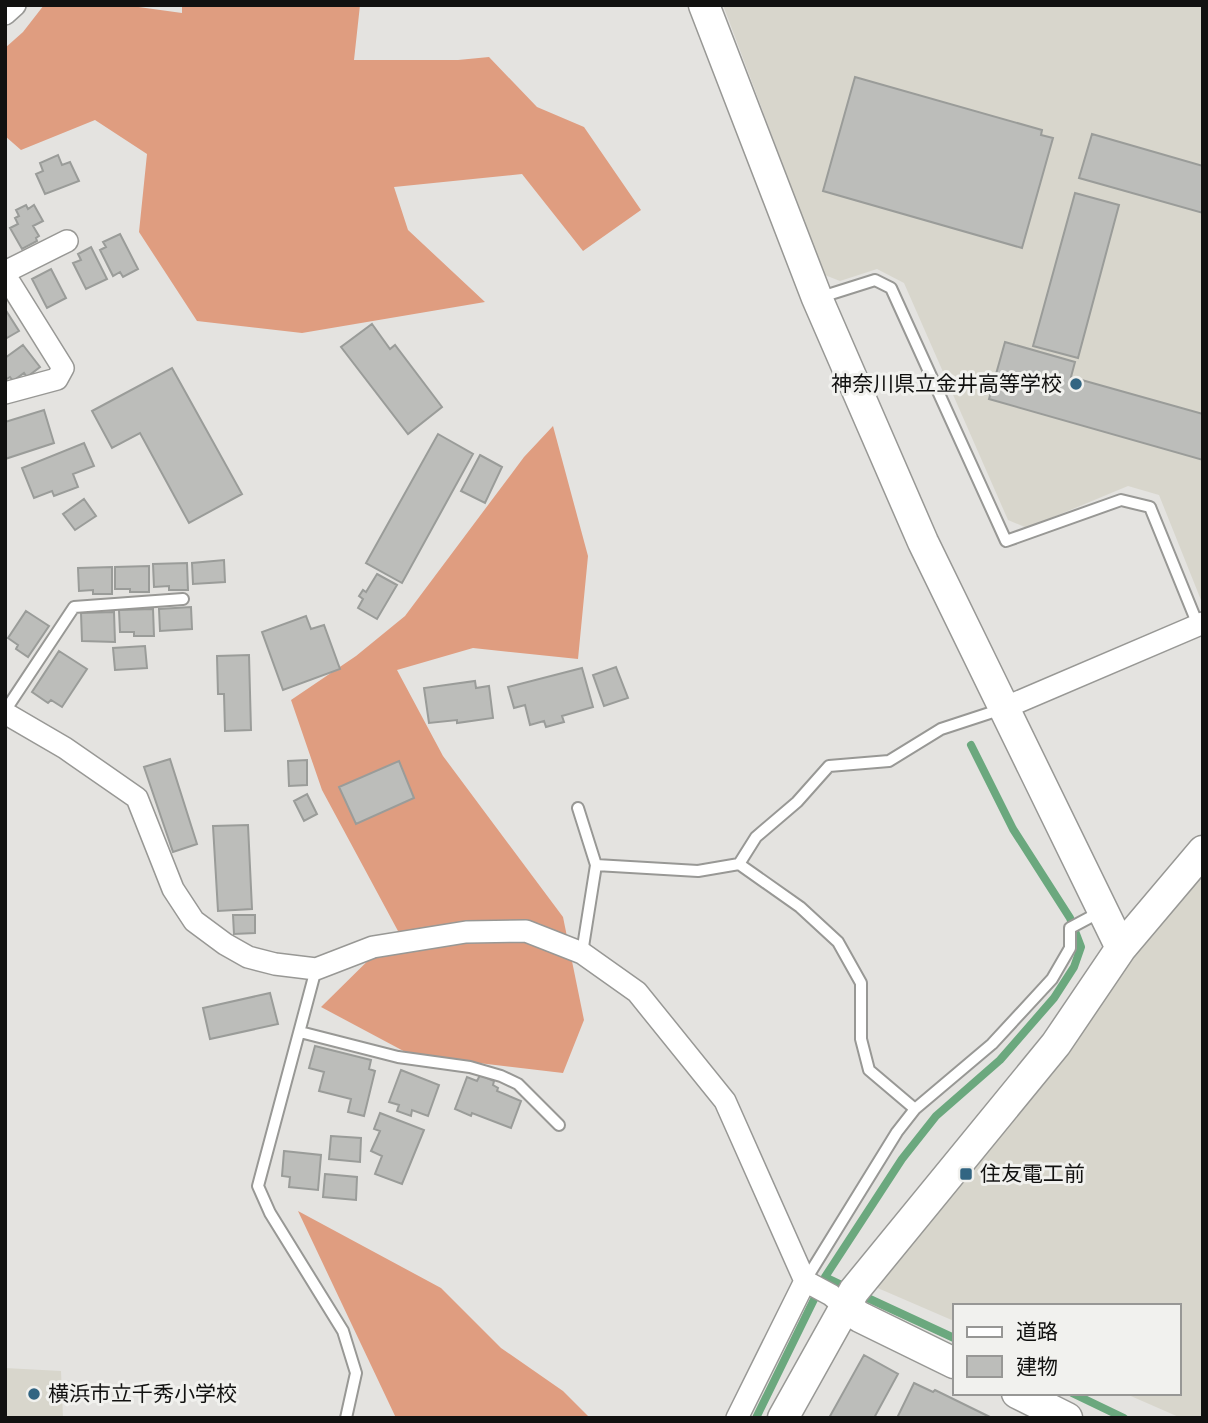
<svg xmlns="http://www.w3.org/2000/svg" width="1208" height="1423" font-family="Barlow,'Noto Sans JP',sans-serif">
  <rect width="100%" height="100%" fill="#e4e3e0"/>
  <path fill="#d8d6cc" d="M723,5H1203V605L1159,495L1128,486L1027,528L1008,520L904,283L877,269L840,281L817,272L815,264L819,261Z
    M1203,869V1418H1181L1124,1393H1178V1306H954V1321L873,1286Z
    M5,1368L61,1371L63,1418H5Z"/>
  <path fill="#df9d80" d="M44,5H124L182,13V5H360L354,60H458L489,57L537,107L584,127L641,210L583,251L522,174L394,187L408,230L485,302L302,333L197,321L139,232L147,154L95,120L21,150L5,136V48L23,32Z
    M553,426L588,556L578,659L473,648L397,670L443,756L563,917L584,1020L563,1073L411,1055L321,1007L398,931L322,790L291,700L356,656L405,616L524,457Z
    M298,1211L441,1288L501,1348L563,1391L590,1418H396Z"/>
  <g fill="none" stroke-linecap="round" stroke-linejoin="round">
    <path stroke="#6ba87e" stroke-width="8" d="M825,1277L848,1288
      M859,1294L954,1338
      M1072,1393L1124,1418
      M756,1418L825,1277L902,1159L936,1116L1000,1060L1054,998L1074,967L1081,947L1070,918L1013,829L971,745"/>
  </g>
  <path fill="#bcbdba" stroke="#9a9c99" stroke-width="2" d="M855,77L1042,130L1041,135L1053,138L1022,248L823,191Z
    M1092,134L1203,166V213L1079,178Z
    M58,155L62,165L70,162L79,181L45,194L36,174L43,171L40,163Z
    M1075,193L1119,205L1078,358L1033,346Z
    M26,205L28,209L34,205L43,221L33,226L39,236L36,238L37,241L22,249L10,228L18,224L15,218L19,216L16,210Z
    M120,234L138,269L123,277L120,272L113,276L100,250L106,247L103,242Z
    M91,247L107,279L86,289L73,263L81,260L78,254Z
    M51,269L66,298L47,308L32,279Z
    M5,309L19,331L5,339Z
    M372,324L390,349L395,345L442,407L408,434L341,347Z
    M1005,342L1075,362L1071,377L1203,414V460L989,399Z
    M23,345L40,367L27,377L24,373L13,381L10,377L5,380V358Z
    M172,368L242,494L189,523L140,433L112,448L92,411Z
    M44,410L54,443L5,459V422Z
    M438,434L473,454L402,583L366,563Z
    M84,443L94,466L73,474L78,487L54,496L52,491L34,498L22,468Z
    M480,455L502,467L485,503L461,491Z
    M84,499L96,516L75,530L63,514Z
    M224,560L225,582L193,584L192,563Z
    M187,563L188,590H169V586L154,587L153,564Z
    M149,566V592H130V589H115V567Z
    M112,567V594H93V590L79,591L78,568Z
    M377,574L397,585L377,619L358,608L363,599L359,596L363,590L366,592Z
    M191,607L192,629L160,631L159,609Z
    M153,609L154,636H134V632H120L119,610Z
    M26,611L49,626L28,657L16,649L18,645L8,638Z
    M114,612L115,642L82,641L81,613Z
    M306,616L311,629L324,625L340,669L283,690L262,632Z
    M145,646L147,668L115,670L113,648Z
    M59,651L87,669L62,707L51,700L48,703L32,692Z
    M249,655L251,730L225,731L224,694H218L217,656Z
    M616,667L628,698L604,706L593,675Z
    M582,668L593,707L562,716L564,722L546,727L544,721L530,725L525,705L514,708L508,687Z
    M475,681L476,688L489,686L493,718L457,723V720L429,723L424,688Z
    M170,759L197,844L173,852L144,767Z
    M307,760V785L289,786L288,761Z
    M399,761L414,798L356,824L339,787Z
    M307,794L317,814L304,821L294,801Z
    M248,825L252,909L218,911L213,826Z
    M233,915H255V933L234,934Z
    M270,993L278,1024L210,1039L203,1008Z
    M315,1046L371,1060L369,1069L375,1071L364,1116L348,1112L351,1099L319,1091L324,1072L309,1068Z
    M401,1070L439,1085L428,1116L412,1110L411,1116L397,1111L399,1105L389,1102Z
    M480,1075L494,1081L493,1085L498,1088L497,1091L521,1101L511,1128L472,1113L471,1116L455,1109L467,1077L477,1081Z
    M380,1113L424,1130L402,1184L375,1174L382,1156L371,1151L380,1131L374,1129Z
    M331,1136L361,1138L360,1162L329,1159Z
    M284,1151L321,1155L318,1190L289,1187L290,1177L282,1176Z
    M325,1174L357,1177L356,1200L323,1197Z
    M864,1355L898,1374L874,1418H829Z
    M914,1383L933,1392L935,1390L992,1418H897Z"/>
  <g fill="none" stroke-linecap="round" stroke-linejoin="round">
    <defs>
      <path id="lane" d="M818,298L875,280L891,288L1006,541L1121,500L1150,507L1198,625
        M5,711L74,607L183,599
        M578,808L596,865L582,953
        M739,864L800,907L838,942L861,983V1039L869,1070L915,1109
        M596,865L698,871L739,864L756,837L797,802L829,766L889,761L941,729L1002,709
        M316,969L258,1186L270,1213L343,1331L356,1373L346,1418
        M300,1032L398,1057L470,1067L501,1076L518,1084L559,1125
        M805,1281L897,1132L915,1109L992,1044L1052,979L1070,948V928L1100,912"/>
      <path id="street" d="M5,14L15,5
        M5,272L67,241
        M5,275L63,368L57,379L5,393
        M1004,708L1203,623
        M5,713L65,748L137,798L173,889L194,921L225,944L248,957L275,964L316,969L373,947L466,932L526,931L582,953L637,992L725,1101L805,1281L831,1295L844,1306
        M737,1418L805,1281"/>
      <path id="secondary" d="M704,5L817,298L923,542L1121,948
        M844,1306L860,1317L954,1363
        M1017,1393L1067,1418
        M783,1418L854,1291L1056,1044L1121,948L1203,851"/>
    </defs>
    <use href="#lane" stroke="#989895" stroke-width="14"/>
    <use href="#street" stroke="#989895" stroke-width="24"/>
    <use href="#secondary" stroke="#989895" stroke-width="33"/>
    <use href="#lane" stroke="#fff" stroke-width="10"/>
    <use href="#street" stroke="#fff" stroke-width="21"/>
    <use href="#secondary" stroke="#fff" stroke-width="30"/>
  </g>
  <g fill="#326582" stroke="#f1f1ee" stroke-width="2.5">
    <circle cx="1076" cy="384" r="7"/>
    <rect x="959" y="1167" width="14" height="14" rx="3.5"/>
    <circle cx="34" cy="1394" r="7"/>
  </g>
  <g text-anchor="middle" stroke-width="6" stroke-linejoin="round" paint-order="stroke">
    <g font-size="21" fill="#111110" stroke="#f1f1ee" text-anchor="start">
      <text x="1062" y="391" text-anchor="end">神奈川県立金井高等学校</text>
      <text x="980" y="1181">住友電工前</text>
      <text x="48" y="1401">横浜市立千秀小学校</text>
    </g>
  </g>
  <rect width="1208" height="1423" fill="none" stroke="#111110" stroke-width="14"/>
  <rect x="953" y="1304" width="228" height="91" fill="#f1f1ee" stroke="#979795" stroke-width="2"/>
  <rect x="967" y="1327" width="35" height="10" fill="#ffffff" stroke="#979795" stroke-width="2"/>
  <text x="1016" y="1339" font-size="21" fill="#111110">道路</text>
  <rect x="967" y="1356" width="35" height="21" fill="#bcbdba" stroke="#979795" stroke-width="2"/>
  <text x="1016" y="1374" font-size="21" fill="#111110">建物</text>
</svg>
